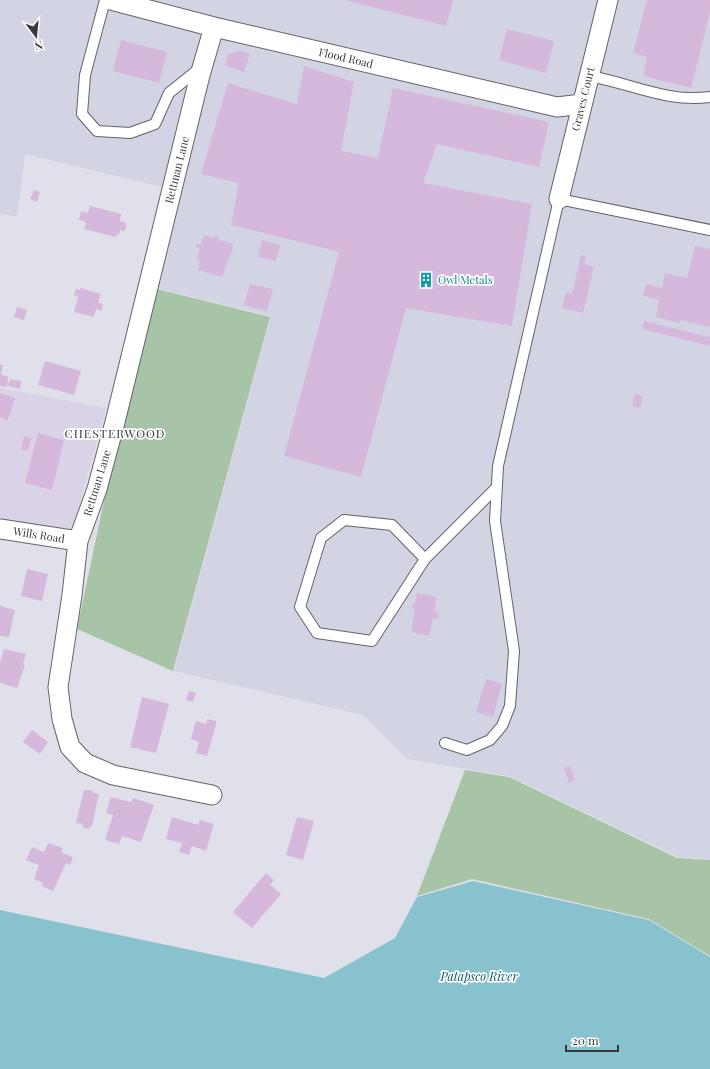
<svg xmlns="http://www.w3.org/2000/svg" width="710" height="1069" font-family="'Playfair Display',serif">
  <rect width="100%" height="100%" fill="#dfe0e9"/>
  <path fill="#dad3e8" d="M0,388L106,408L73,528L62,531L0,521Z"/>
  <path fill="#d2d3e3" d="M0,0H710V859L678,857L509,776L408,759L363,715L174,671L271,316L149,286L175,190L25,154L17,217L0,213Z"/>
  <path fill="#a7c4a6" d="M149,287L270,317L173,671L77,629Z
    M465,770L509,777L677,858L710,860V956L649,919L472,879L417,896Z"/>
  <path fill="#89c2cf" d="M473,881L649,920L710,957V1069H0V910L324,978L395,938L417,897Z"/>
  <path fill="#d6b8dd" d="M345,0H453L446,26Z
    M647,0H710V12L691,88L643,76L647,57L633,53Z
    M507,29L554,41L546,73L499,60Z
    M121,40L167,52L159,83L113,71Z
    M240,51L250,54L244,72L225,66L228,54Z
    M304,66L354,82L341,151L378,158L393,88L549,122L539,167L437,144L423,183L532,204L512,326L406,308L361,477L284,456L339,252L231,225L239,183L201,174L228,83L297,104Z
    M34,190L40,192L37,202L30,199Z
    M90,206L121,214L120,221L126,223L125,231L120,230L119,235L117,234L116,237L84,229L86,222L79,220L81,211L88,213Z
    M204,235L214,238V236L219,237L218,239L233,244L232,252H231L222,277L198,270L200,261L197,259L200,248L196,247L197,244H201Z
    M262,240L280,245L276,261L258,257Z
    M695,246L710,249V327L680,320L679,323L656,317L659,300L643,296L646,284L662,288L665,273L687,278Z
    M581,255L586,256L584,264L594,267L583,313L562,308L566,292L572,294Z
    M250,284L273,289L267,311L244,305Z
    M80,288L101,294L98,303L103,304L102,311L96,309L94,317L74,312L78,297L74,295L76,289L80,290Z
    M17,307L27,310L24,320L14,317Z
    M644,321L710,337V346L642,329Z
    M45,361L81,371L74,395L38,385Z
    M0,364L3,365L1,375L8,376L7,387L0,386Z
    M10,379L21,381L20,389L8,386Z
    M0,393L15,398L8,420L0,417Z
    M635,394L643,396L640,408L632,406Z
    M38,433L64,440L52,490L25,483Z
    M24,436L31,438L28,451L21,450Z
    M27,569L48,574L42,601L21,596Z
    M417,593L437,597L434,612L439,613L438,619L433,618L429,636L411,632L415,609L412,608L413,603L415,604Z
    M0,606L15,610L9,637L0,636Z
    M4,649L26,654L23,664L25,665L17,688L0,683V663Z
    M486,679L502,684L493,717L476,712Z
    M189,691L196,693L193,702L186,700Z
    M142,697L169,704L156,753L130,747Z
    M207,719L216,721V725L207,756L196,753L199,742L191,739L196,721L206,724Z
    M32,730L48,742L40,754L23,742Z
    M570,766L575,780L569,783L564,768Z
    M84,790H91L93,791V793L99,794L92,826H90L89,829L82,827L83,824L76,823Z
    M111,797L131,802L133,798L154,805L141,842L122,836L119,844L105,840L113,815L106,813Z
    M172,817L198,825L200,820L214,824L206,851L192,846L189,855L179,852L182,843L166,839Z
    M297,817L314,821L303,860L286,855Z
    M48,843L61,847L63,849L61,852L73,857L70,865L66,863L53,891L42,886L43,883L34,879L39,865L26,860L32,847L44,852Z
    M266,873L274,880L270,885L281,894L252,928L233,912Z"/>
  <g fill="none" stroke-linecap="round" stroke-linejoin="round">
    <defs>
      <path id="service" d="M105,0L85,75L82,114L97,131L130,133L155,124L169,93L200,68
        M589,76C630,83 667,103 710,97
        M425,559L392,525L344,520L321,538L300,607L317,633L372,641L425,559L497,487
        M445,743L467,750L490,740L502,726L510,706L514,651L495,521L498,466L559,199L710,230"/>
      <path id="minor" d="M111,0L214,27L557,107L582,104
        M559,199L608,0
        M0,529L78,541
        M212,795L113,775L85,763L70,747L62,719L58,687L72,595L78,541L97,489L115,422L200,75L214,27"/>
    </defs>
    <use href="#service" stroke="#63636b" stroke-width="12"/>
    <use href="#minor" stroke="#63636b" stroke-width="21"/>
    <use href="#service" stroke="#fff" stroke-width="10"/>
    <use href="#minor" stroke="#fff" stroke-width="19"/>
  </g>
  <defs>
    <symbol id="building-bare" viewBox="-9 -9 18 18"><path d="M-4-6H4V6H1V3H-1V6H-4ZM-2.5-4.3h1.7v1.8h-1.7ZM.8-4.3h1.7v1.8H.8ZM-2.5-1h1.7V.8h-1.7ZM.8-1h1.7V.8H.8Z" fill="#0f9aa8" stroke="#fff" stroke-width="2.5" paint-order="stroke"/></symbol>
  </defs>
  <g fill-rule="evenodd">
    <use href="#building-bare" x="415" y="269" width="22" height="22"/>
  </g>
  <g text-anchor="middle" stroke-width="3.5" stroke-linejoin="round" paint-order="stroke">
    <g font-size="11" fill="#39393c" stroke="#fff">
      <text transform="translate(346 58) rotate(13)" y="4">Flood Road</text>
      <text transform="translate(583 99) rotate(-76)" y="4">Graves Court</text>
      <text transform="translate(177 170) rotate(-76)" y="4">Rettman Lane</text>
      <text transform="translate(97 483) rotate(-73)" y="4">Rettman Lane</text>
      <text transform="translate(39 535) rotate(9)" y="4">Wills Road</text>
    </g>
    <g font-size="11" fill="#0d838f" stroke="#fff" text-anchor="start">
      <text x="438" y="284">Owl Metals</text>
    </g>
    <g font-size="12" letter-spacing="1" fill="#39393c" stroke="#fff">
      <text x="115" y="438">CHESTERWOOD</text>
    </g>
    <g font-size="12" font-style="italic" fill="#0a5a69" stroke="#fff">
      <text x="479" y="981">Patapsco River</text>
    </g>
  </g>
  <g transform="translate(36 36) rotate(164)" stroke="#ffffff" stroke-width="3" paint-order="stroke">
  <path d="M0-3L7 15L0 10L-7 15Z" fill="#39393c"/>
  <text y="-6" font-size="11" font-weight="bold" text-anchor="middle" fill="#39393c">N</text>
  </g>
  <path d="M566 1045v6h52v-6" fill="none" stroke="#39393c" stroke-width="2"/>
  <text x="572" y="1045" font-size="12" fill="#39393c" stroke="#ffffff" stroke-width="3" paint-order="stroke">20 m</text>
</svg>
